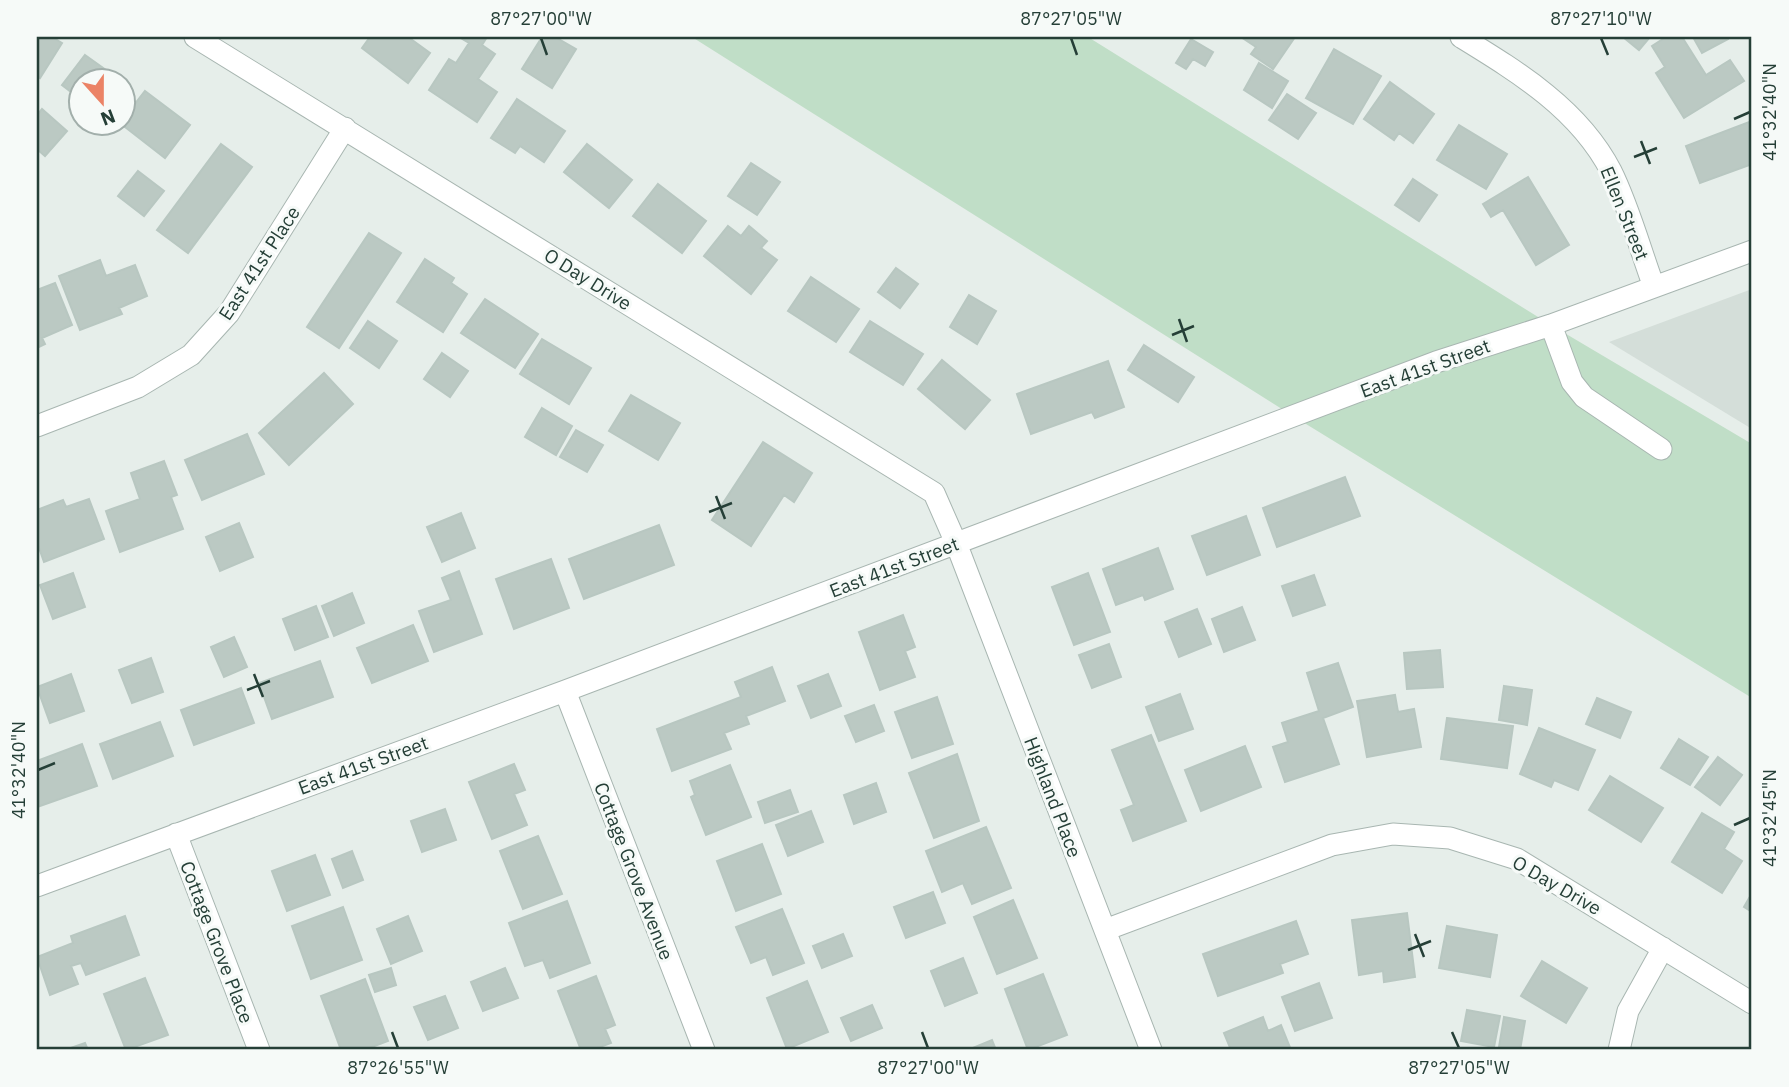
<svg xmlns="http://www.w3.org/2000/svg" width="1789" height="1087" font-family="'IBM Plex Sans',sans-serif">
  <rect width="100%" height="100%" fill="#e6eeea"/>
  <path fill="#d4ded9" d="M1752,289V429L1609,342Z"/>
  <path fill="#c0dec7" d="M692,37H1088L1551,325L1752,444V698L1293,416Z"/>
  <path fill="#bbc9c3" stroke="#b8c7c1" stroke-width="2" d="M37,37H52L62,43L40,78L37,76Z
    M370,37H408L430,53L408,83L362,48Z
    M459,37H487L482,45L495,54L478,79L497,92L477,122L429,90L449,59L456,63L469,43Z
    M542,37H555L576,49L552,88L522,69Z
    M1241,37H1295L1273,69L1251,54L1256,47Z
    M1623,37H1650L1639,50Z
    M1666,37H1682L1706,75L1730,60L1744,81L1684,118L1656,73L1665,67L1652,46Z
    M1693,37H1727L1728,39L1702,53Z
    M1191,39L1213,52L1205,66L1193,59L1186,69L1176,63Z
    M1334,49L1381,76L1353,124L1306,98Z
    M85,55L120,80H80V99L62,85Z
    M1259,63L1288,81L1272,108L1244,90Z
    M1390,82L1434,114L1413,143L1399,133L1394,140L1364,119Z
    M145,91L190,125L165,158L120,123Z
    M1287,94L1316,113L1298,139L1269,120Z
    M517,99L565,131L544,162L520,146L515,153L491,138Z
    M42,109L67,131L45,156L37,149V115Z
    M1752,121V164L1700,183L1686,146Z
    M1459,125L1507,154L1486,189L1437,160Z
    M221,144L252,167L188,253L157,230Z
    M587,144L632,180L609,208L564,172Z
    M751,163L780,182L757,215L728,196Z
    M138,171L164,191L144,216L118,196Z
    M1528,177L1569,245L1536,265L1503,210L1491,217L1483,204Z
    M1413,179L1437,195L1419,221L1395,205Z
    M658,184L706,221L682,253L633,216Z
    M728,226L741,236L749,226L767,241L761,248L777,260L751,294L704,256Z
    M369,233L401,253L339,348L307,327Z
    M425,259L454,278L451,283L467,294L443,332L397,302Z
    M100,260L106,276L135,265L147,296L119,308L122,314L80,330L59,276Z
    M896,268L918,284L900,308L878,292Z
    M811,277L859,309L836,342L788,311Z
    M55,283L72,325L42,338L45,344L37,348V290Z
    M969,295L996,311L977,344L950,327Z
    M485,299L538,334L515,368L461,333Z
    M368,321L397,341L379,368L350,348Z
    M870,321L923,354L903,385L850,352Z
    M542,339L591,368L569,404L520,374Z
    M1144,345L1194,377L1178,402L1128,370Z
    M442,353L468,371L450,397L424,379Z
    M942,360L990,400L965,429L918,389Z
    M1108,361L1124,407L1095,418L1092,412L1031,434L1017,394Z
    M324,373L353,404L289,465L259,433Z
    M631,395L680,423L658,460L609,431Z
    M542,408L572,426L556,455L525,437Z
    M576,430L603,445L587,472L560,457Z
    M247,434L264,474L202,500L185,460Z
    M763,442L812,473L794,502L784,495L751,546L712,520Z
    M164,461L177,495L171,497L183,529L120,552L106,511L140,499L131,473Z
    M1345,477L1360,516L1277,547L1263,508Z
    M89,499L104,539L44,562L37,542V510L63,500L66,507Z
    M461,513L475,548L442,562L427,527Z
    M1246,516L1260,555L1207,575L1192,536Z
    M239,523L253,557L220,571L206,537Z
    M659,525L674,565L584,599L569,559Z
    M1158,548L1173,589L1145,600L1143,595L1116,605L1103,569Z
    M551,559L569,608L514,629L496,579Z
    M459,571L482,634L434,652L419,611L451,600L442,578Z
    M73,573L85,607L53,619L40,585Z
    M1088,573L1110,632L1074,645L1052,587Z
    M1314,575L1325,605L1293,616L1282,586Z
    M352,593L364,623L334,636L322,606Z
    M316,606L328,637L295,650L283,619Z
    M1242,607L1255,640L1224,652L1212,619Z
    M1197,609L1211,644L1179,657L1165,622Z
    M903,615L915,647L905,651L915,677L880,690L859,632Z
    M413,625L428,661L372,683L357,648Z
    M234,637L247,667L224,677L211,647Z
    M1109,644L1121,677L1092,688L1079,655Z
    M1440,650L1443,687L1407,689L1404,653Z
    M151,658L163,692L132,703L119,670Z
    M320,661L333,697L272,719L259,683Z
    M1338,663L1353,707L1323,718L1339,764L1285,782L1273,747L1288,742L1282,723L1319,711L1307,673Z
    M772,667L785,701L746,716L749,724L724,733L731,749L672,771L657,729L741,697L735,682Z
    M71,674L84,711L50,723L37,687Z
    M828,674L841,706L811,718L798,686Z
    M1504,686L1532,690L1527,725L1499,720Z
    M241,688L254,723L194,745L181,710Z
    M1180,694L1193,729L1159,741L1146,707Z
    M1395,695L1398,712L1414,709L1421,747L1367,757L1357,701Z
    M937,697L953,744L912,758L895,712Z
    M1597,698L1631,712L1620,738L1586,724Z
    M874,705L884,731L856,742L845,716Z
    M1447,718L1513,726L1507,768L1441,759Z
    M160,722L173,756L113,779L100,744Z
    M1539,728L1595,750L1578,790L1554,780L1551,787L1520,774Z
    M1151,735L1186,821L1133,841L1121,810L1134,805L1112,750Z
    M1679,739L1708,757L1690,785L1661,768Z
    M82,744L97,786L37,807V761Z
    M1245,746L1261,787L1201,811L1185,770Z
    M957,754L979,821L934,838L909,773Z
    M1718,757L1742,775L1720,805L1695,787Z
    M514,764L525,790L514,794L527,825L492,839L469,782Z
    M730,765L751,817L706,835L691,797L695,795L690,781Z
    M1610,776L1663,808L1641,842L1589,810Z
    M876,783L886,812L854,824L844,795Z
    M790,790L798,812L765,823L758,802Z
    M445,809L456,840L422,852L411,821Z
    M811,811L823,842L788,856L776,825Z
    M1702,813L1734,832L1724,849L1742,861L1722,893L1672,862Z
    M986,827L1011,888L972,904L963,883L942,892L926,851Z
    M538,836L562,894L523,909L500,851Z
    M762,844L781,894L736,911L717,861Z
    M352,851L363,880L343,888L332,859Z
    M315,855L330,895L287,911L272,871Z
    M933,892L945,923L906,938L894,907Z
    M1752,893V912L1744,907Z
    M1013,900L1037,958L997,974L974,917Z
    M567,901L590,963L550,978L543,960L525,966L509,923Z
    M343,907L362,960L311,979L292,926Z
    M782,909L804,963L773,975L766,957L751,963L736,927Z
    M1407,913L1415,977L1384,982L1383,971L1359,975L1352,920Z
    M125,916L139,955L86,975L81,963L71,966L78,984L50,995L37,957L73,943L71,936Z
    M408,916L422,951L391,964L377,929Z
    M1296,921L1308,954L1280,964L1283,973L1218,996L1203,954Z
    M1447,926L1497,935L1490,977L1439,968Z
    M843,934L852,956L822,968L813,946Z
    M963,958L977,993L945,1006L931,971Z
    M1542,961L1587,988L1566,1023L1521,996Z
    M391,968L396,985L375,992L369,975Z
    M505,968L518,998L483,1011L471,982Z
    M1043,974L1067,1035L1028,1050L1005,989Z
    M596,976L615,1025L605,1029L611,1043L592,1050H581L558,991Z
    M145,978L168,1035L126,1050L104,994Z
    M365,979L388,1041L364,1050H341L321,996Z
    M807,981L828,1032L787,1049L767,998Z
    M1319,983L1332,1018L1295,1031L1282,997Z
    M445,996L458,1028L428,1040L414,1007Z
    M872,1005L882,1028L851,1041L841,1018Z
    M1467,1010L1500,1016L1494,1047L1461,1041Z
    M1263,1017L1268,1031L1281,1025L1291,1050H1231L1224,1033Z
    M1504,1017L1525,1021L1520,1050L1499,1047Z
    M992,1040L996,1050H968Z
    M85,1043L88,1050H65Z"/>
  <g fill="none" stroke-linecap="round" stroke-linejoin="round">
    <defs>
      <path id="minor" d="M195,37L934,493L956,543L1151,1050
        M1461,37C1518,72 1579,109 1611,171C1629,207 1640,249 1654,287
        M1551,325L1572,382L1584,397L1661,449
        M37,426L138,387L191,355L229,313L345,128
        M565,691L704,1050
        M176,834L259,1050
        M37,886L565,691L1436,362L1551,325L1752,251
        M1105,930L1332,845L1393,834L1450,838L1517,859L1752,1003
        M1619,1050L1628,1011L1663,948"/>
    </defs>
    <use href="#minor" stroke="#a8b6b1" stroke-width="23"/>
    <use href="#minor" stroke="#fff" stroke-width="21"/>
  </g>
  <path fill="none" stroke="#253f37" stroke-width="2.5" d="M541,38L547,55M1071,38L1077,55M1601,38L1608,55M1734,119L1750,112M1641,141L1650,164M1634,157L1657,148M1179,319L1187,342M1172,335L1194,326M716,496L725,519M709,512L732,503M254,674L263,697M247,690L270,681M38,770L55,763M1734,825L1750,818M1415,934L1424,957M1408,950L1431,941M392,1032L398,1048M922,1032L928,1048M1452,1032L1459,1048"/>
  <g text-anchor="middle" stroke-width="6" stroke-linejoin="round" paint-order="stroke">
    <g font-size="19" fill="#253f37" stroke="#f6faf8">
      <text transform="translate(1625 213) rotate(68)" y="7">Ellen Street</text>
      <text transform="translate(259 263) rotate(-57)" y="7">East 41st Place</text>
      <text transform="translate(588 279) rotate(32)" y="7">O Day Drive</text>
      <text transform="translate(1425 368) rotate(-20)" y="7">East 41st Street</text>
      <text transform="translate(894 567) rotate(-21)" y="7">East 41st Street</text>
      <text transform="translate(363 765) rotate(-20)" y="7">East 41st Street</text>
      <text transform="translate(1053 797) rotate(69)" y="7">Highland Place</text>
      <text transform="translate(634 871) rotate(69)" y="7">Cottage Grove Avenue</text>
      <text transform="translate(1557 885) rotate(30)" y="7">O Day Drive</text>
      <text transform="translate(217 942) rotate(69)" y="7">Cottage Grove Place</text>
    </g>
  </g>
  <rect width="1789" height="1087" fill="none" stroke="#f6faf8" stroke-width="77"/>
  <g transform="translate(102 102) rotate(159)"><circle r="33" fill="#f6faf8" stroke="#a2afab" stroke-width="2"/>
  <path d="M0-5L12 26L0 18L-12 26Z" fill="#eb8366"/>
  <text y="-10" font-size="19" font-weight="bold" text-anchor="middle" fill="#253f37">N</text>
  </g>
  <rect x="38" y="38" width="1712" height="1010" fill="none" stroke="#253f37" stroke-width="2.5"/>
  <g font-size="18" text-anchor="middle" fill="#253f37">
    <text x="541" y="25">87°27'00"W</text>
    <text x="1071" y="25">87°27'05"W</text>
    <text x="1601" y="25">87°27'10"W</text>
    <text transform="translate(1770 112) rotate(-90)" y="6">41°32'40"N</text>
    <text transform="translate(19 770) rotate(-90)" y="6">41°32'40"N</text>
    <text transform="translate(1770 818) rotate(-90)" y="6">41°32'45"N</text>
    <text x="398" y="1074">87°26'55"W</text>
    <text x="928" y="1074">87°27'00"W</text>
    <text x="1459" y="1074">87°27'05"W</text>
  </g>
</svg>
